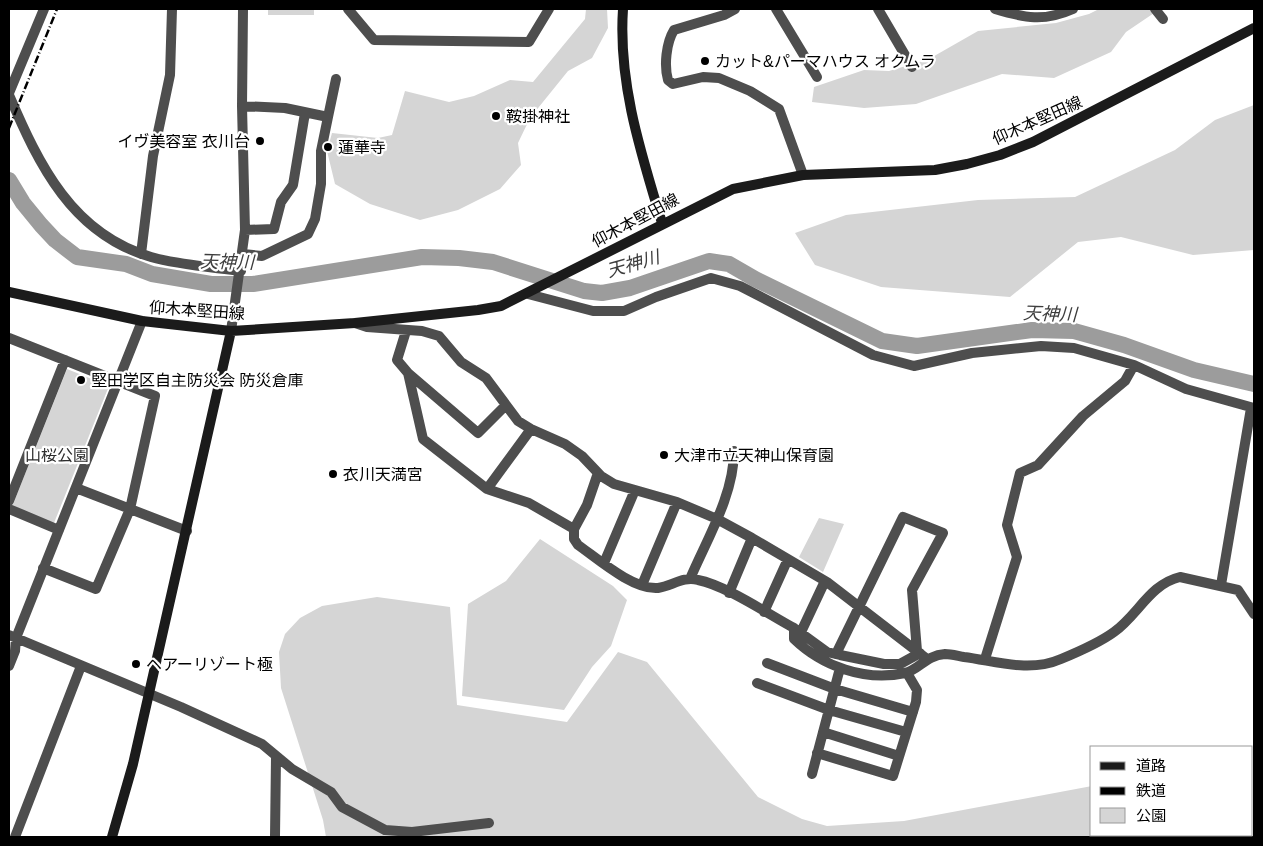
<svg xmlns="http://www.w3.org/2000/svg" width="1263" height="846" font-family="Helvetica,'Noto Sans JP',sans-serif">
  <rect width="100%" height="100%" fill="#fff"/>
  <path fill="#d5d5d5" d="M268,9H314V15H268Z
    M586,9H607L608,28L592,58L568,71L530,118L518,143L521,165L500,189L458,210L420,220L370,204L335,184L327,151L332,133L378,138L392,135L405,91L449,102L474,96L510,80L533,82L585,19Z
    M1099,9H1160L1126,32L1111,52L1054,78L1002,74L916,104L864,108L812,102L814,87L864,70L889,71L929,59L978,31L1056,23L1089,14Z
    M1254,105V250L1193,255L1121,237L1078,242L1010,297L881,287L815,265L795,233L846,215L978,200L1075,197L1175,150L1215,120Z
    M67,369L109,386L54,523L12,507Z
    M819,518L844,524L823,572L799,557Z
    M540,539L613,586L627,600L611,646L592,667L564,710L462,696L468,604L506,581Z
    M377,597L450,607L457,705L567,722L618,652L647,662L758,797L802,819L827,826L904,821L1092,786V835H1227L1229,837H326L323,820L281,688L279,652L285,634L300,618L322,606Z"/>
  <g fill="none" stroke-linecap="round" stroke-linejoin="round">
    <path stroke="#9c9c9c" stroke-width="16" d="M9,180L23,203L41,225L55,240L77,257L126,264L152,274L211,284H253L422,257L459,258L493,262L584,291L602,293L630,288L709,261L729,264L755,279L882,341L917,346L1032,330L1074,331L1124,345L1194,370L1254,384"/>
    <path stroke="#4e4e4e" stroke-width="10" d="M348,9L374,40L529,42L549,9
      M735,9L724,15L674,30C666,43 664,66 668,80L673,84L703,77L719,78L750,91L779,109L803,175
      M776,9L817,77
      M878,9L912,67
      M995,9C1025,18 1044,22 1073,9
      M1155,9L1163,19
      M9,93L44,9
      M9,95C39,165 72,234 151,257C179,265 211,267 241,271
      M242,106L285,108L328,117L321,151V184L315,219L308,234L262,256L243,254
      M328,117L336,79
      M245,230L274,229L281,202L293,185L305,113
      M141,254L153,156L170,75L172,9
      M528,294L593,311H624L656,297L711,278L740,286L873,355L914,366L972,353L1041,346L1074,348L1134,365L1186,389L1254,408
      M355,323L367,327L422,331L439,336L461,362L486,378L518,421L531,429L565,444L582,456L601,476L614,484L677,502L717,519L752,538L827,582L927,659
      M231,331L245,230L242,106L243,9
      M406,331L397,360L408,373L423,439L487,489L531,429
      M9,338L155,396L130,509L96,589L43,568
      M408,373L478,433L506,405
      M76,488L187,531
      M487,489L529,503L574,529V539L578,545C598,559 633,590 658,588C672,586 683,576 698,580C725,585 768,614 794,628V639C822,666 865,682 905,673C919,670 926,655 945,654C951,654 958,656 964,657C996,661 1029,673 1061,659C1078,652 1099,643 1114,632C1138,615 1150,584 1180,577L1238,590L1254,614
      M9,501L65,360
      M9,509L59,530
      M574,529L587,505L598,473
      M604,563L635,490
      M690,579C707,539 734,495 734,451
      M642,585L677,502
      M1221,585L1251,408
      M729,593L752,538
      M764,612L788,559
      M794,628L827,652L840,655L884,664H900L920,653
      M801,632L825,581
      M9,635L181,707L262,744L292,769L331,792L342,807L385,830L412,832L489,823
      M836,654L903,517L943,533L912,590L917,651
      M985,659L1017,557L1007,525L1020,473L1038,465L1083,416L1125,381L1134,365
      M767,663L835,689L913,712
      M9,666L15,651L16,638L142,321
      M757,683L829,710L906,732
      M823,732L899,756
      M817,753L893,776L916,702L917,690L907,673
      M812,774L840,668
      M15,837L81,666
      M275,837L276,757"/>
    <path stroke="#1b1b1b" stroke-width="10" d="M623,9C618,83 641,153 662,223
      M9,292L142,321L231,331L355,323L478,310L501,306L733,189L803,175L935,170L967,164L1000,155L1033,142L1254,28
      M112,837L133,764L231,331"/>
    <path stroke="#000" stroke-width="2.5" stroke-dasharray="8 2.5 1 2.5" stroke-linecap="butt" d="M9,128L57,9"/>
  </g>
  <g fill="#000" stroke="#fff" stroke-width="2">
    <circle cx="705" cy="61" r="5"/>
    <circle cx="496" cy="116" r="5"/>
    <circle cx="260" cy="141" r="5"/>
    <circle cx="328" cy="147" r="5"/>
    <circle cx="81" cy="380" r="5"/>
    <circle cx="664" cy="455" r="5"/>
    <circle cx="333" cy="474" r="5"/>
    <circle cx="136" cy="664" r="5"/>
  </g>
  <g text-anchor="middle" stroke-width="4.5" stroke-linejoin="round" paint-order="stroke">
    <g font-size="16" fill="#000" stroke="#fff" text-anchor="start">
      <text x="715" y="67">カット&amp;パーマハウス オクムラ</text>
      <text x="506" y="122">鞍掛神社</text>
      <text x="250" y="147" text-anchor="end">イヴ美容室 衣川台</text>
      <text x="338" y="153">蓮華寺</text>
      <text x="91" y="386">堅田学区自主防災会 防災倉庫</text>
      <text x="674" y="461">大津市立天神山保育園</text>
      <text x="343" y="480">衣川天満宮</text>
      <text x="146" y="670">ヘアーリゾート極</text>
    </g>
    <g font-size="16" fill="#000" stroke="#fff">
      <text transform="translate(1037 120) rotate(-24)" y="6">仰木本堅田線</text>
      <text transform="translate(635 220) rotate(-28)" y="6">仰木本堅田線</text>
      <text transform="translate(197 310) rotate(4)" y="6">仰木本堅田線</text>
    </g>
    <g font-size="16" fill="#2c2c2c" stroke="#fff">
      <text x="57" y="461">山桜公園</text>
    </g>
    <g font-size="18" font-style="italic" fill="#3d3d3d" stroke="#fff">
      <text transform="translate(227 262) rotate(1)" y="6">天神川</text>
      <text transform="translate(633 264) rotate(-16)" y="6">天神川</text>
      <text transform="translate(1050 314) rotate(2)" y="6">天神川</text>
    </g>
  </g>
  <rect width="1263" height="846" fill="none" stroke="#000000" stroke-width="20"/>
  <rect x="1090" y="746" width="162" height="90" fill="#ffffff" stroke="#999999"/>
  <rect x="1100" y="762" width="25" height="8" fill="#1b1b1b" stroke="#999999"/>
  <text x="1136" y="771" font-size="15" fill="#000000">道路</text>
  <rect x="1100" y="787" width="25" height="8" fill="#000000" stroke="#999999"/>
  <text x="1136" y="796" font-size="15" fill="#000000">鉄道</text>
  <rect x="1100" y="808" width="25" height="15" fill="#d5d5d5" stroke="#999999"/>
  <text x="1136" y="821" font-size="15" fill="#000000">公園</text>
</svg>
